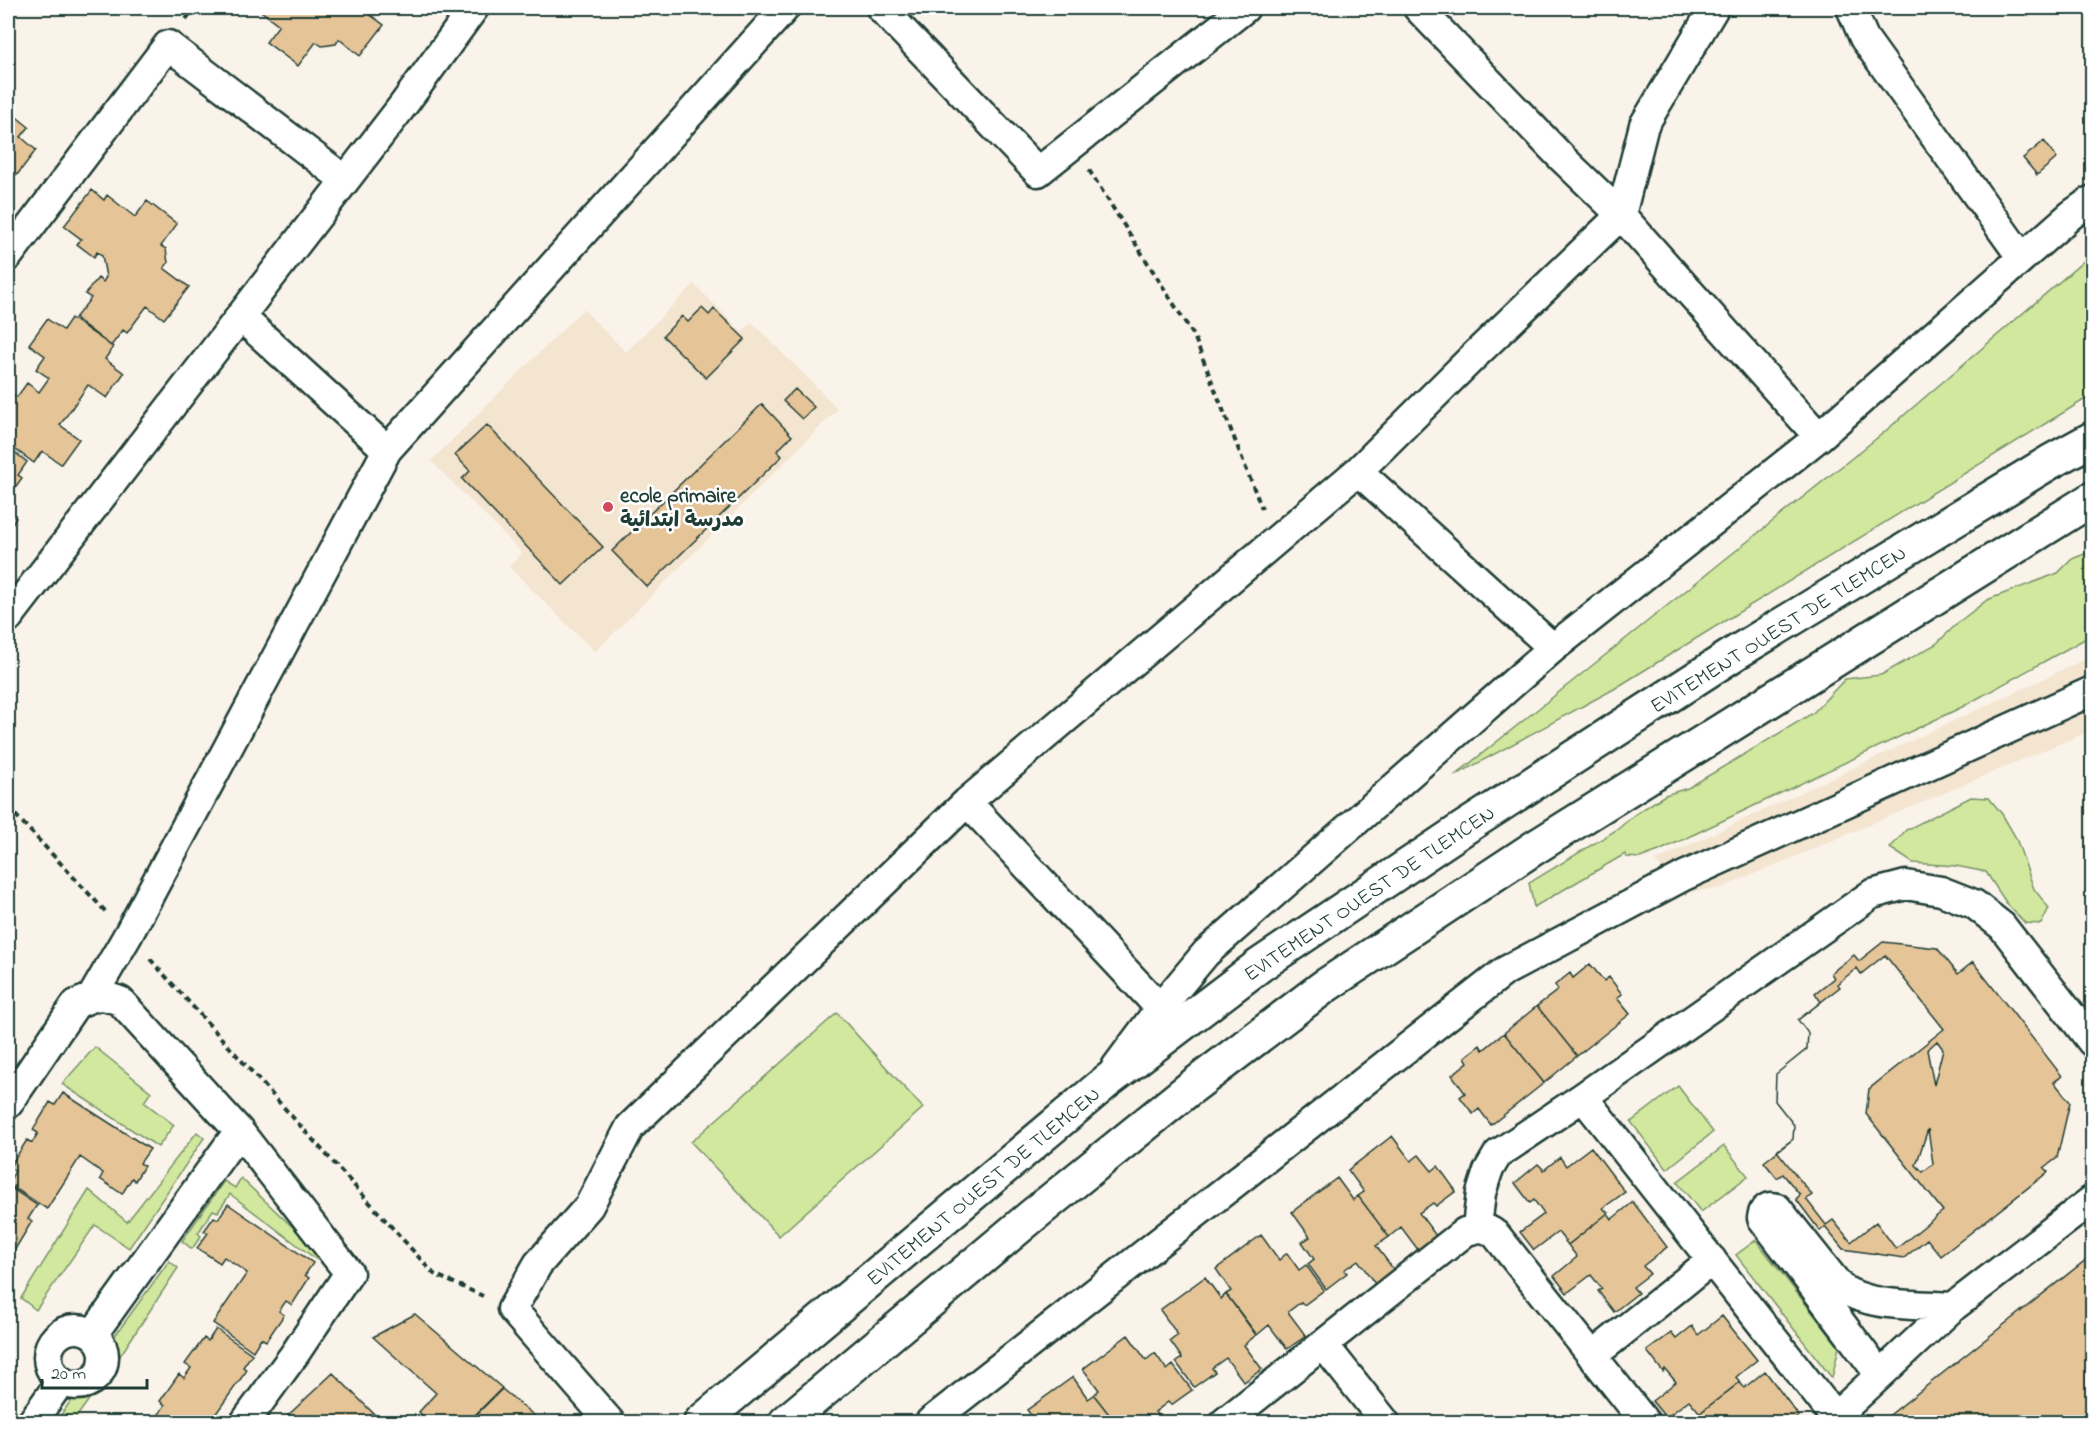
<svg xmlns="http://www.w3.org/2000/svg" width="2100" height="1430" font-family="'Indie Flower','Playpen Sans Arabic',sans-serif">
  <rect width="100%" height="100%" fill="#faf3ea"/>
  <filter id="ink" filterUnits="userSpaceOnUse"><feTurbulence type="fractalNoise" baseFrequency=".0167" numOctaves="2"/><feDisplacementMap in="SourceGraphic" scale="12" xChannelSelector="R" yChannelSelector="G"/><feConvolveMatrix kernelMatrix="1 2 1 2 8 2 1 2 1" color-interpolation-filters="sRGB"/></filter>
  <g filter="url(#ink)">
    <path fill="#f4e5d1" d="M694,284L742,332L752,322L838,409L595,652L509,567L522,553L431,461L583,309L626,352Z
      M2092,656V730L1721,888L1682,893L1655,861Z"/>
    <path fill="#d1e89e" stroke="#789269" stroke-width="1.5" d="M2092,254V395L1614,689L1454,776L1882,434Z
      M2092,551V635L1962,707L1659,851L1640,858L1627,857L1625,854L1534,907L1529,883L1618,829L1634,815L1665,795L1688,788L1813,713L1845,679L1881,675L1936,644L1960,621L1987,600L2058,573L2072,559Z
      M1971,797L1989,798L2002,814L2016,838L2034,889L2049,908L2041,924L2025,923L2007,904L1986,872L1956,866L1913,863L1890,848L1906,830Z
      M837,1013L923,1108L779,1236L691,1142Z
      M95,1047L151,1092L144,1102L174,1125L158,1147L62,1084Z
      M1678,1086L1713,1132L1667,1169L1631,1122Z
      M197,1132L204,1138L129,1248L95,1225L36,1310L21,1298L89,1190L127,1222Z
      M1724,1146L1748,1176L1701,1212L1677,1182Z
      M241,1178L322,1255L317,1260L230,1194L218,1212L213,1210L198,1233L201,1236L192,1249L182,1241L224,1181L235,1188Z
      M1756,1240L1839,1347L1832,1378L1736,1255Z
      M169,1261L178,1268L120,1356L114,1337Z
      M90,1398L73,1422H56L72,1399Z"/>
    <path fill="#e5c497" stroke="#1f3d34" stroke-width="1.5" fill-rule="evenodd" d="M257,8H372L368,13L384,25L360,56L339,39L336,44L322,46L316,42L298,66L266,42L279,25Z
      M8,110L29,127L21,137L36,150L17,175L8,167Z
      M2044,141L2057,158L2037,175L2023,158Z
      M92,190L104,200L107,195L135,217L147,201L177,224L161,246L166,249L168,263L164,268L189,287L164,319L147,306L127,333L123,330L111,346L75,318L91,298L85,294L98,278L103,282L106,277L102,255L97,252L94,257L77,244L81,239L64,226Z
      M702,308L709,315L714,309L745,339L706,378L663,336L682,316L688,322Z
      M71,318L113,347L105,359L124,373L107,398L88,385L60,425L79,439L61,464L42,451L34,463L8,444V390L17,397L27,383L39,392L49,378L36,369L45,356L29,344L47,319L63,330Z
      M795,389L814,407L802,419L783,401Z
      M762,404L792,436L777,451L782,456L647,587L612,551Z
      M487,425L603,547L563,585L462,479L470,471L455,455Z
      M8,447L27,462L18,475L22,478L8,497Z
      M8,511L16,518L8,530Z
      M1883,942L1937,948L1958,974L1973,962L2062,1076L2054,1082L2070,1102L2057,1158L2044,1168L2048,1172L1941,1256L1927,1239L1904,1258L1843,1249L1825,1227L1820,1231L1796,1199L1800,1195L1783,1174L1777,1178L1764,1162L1793,1139L1794,1125L1775,1101L1776,1074L1807,1049L1808,1033L1798,1020L1821,1002L1815,993L1834,978L1831,973L1854,955L1859,961ZM1937,1041L1943,1049L1934,1085L1927,1050ZM1928,1129L1933,1164L1923,1172L1916,1165Z
      M1885,955L1944,1029L1869,1089L1866,1114L1943,1211L1896,1249L1876,1222L1851,1242L1833,1220L1826,1225L1806,1199L1812,1195L1777,1151L1793,1139L1794,1125L1775,1101L1776,1074L1807,1049L1808,1033L1798,1020L1840,987L1837,984L1857,968L1861,974Z
      M1590,964L1604,981L1609,977L1622,994L1617,998L1630,1014L1577,1056L1537,1006L1558,990L1555,985L1570,973L1573,978Z
      M1537,1006L1577,1056L1544,1083L1504,1033Z
      M1504,1033L1544,1083L1491,1125L1479,1109L1473,1114L1460,1097L1465,1093L1452,1075L1468,1062L1465,1057L1480,1045L1483,1050Z
      M63,1093L150,1149L140,1163L144,1166L135,1181L132,1178L122,1194L100,1179L103,1173L80,1157L47,1209L8,1184L15,1171L9,1168L27,1140L32,1143L38,1133L33,1130L50,1102L55,1105Z
      M1392,1136L1411,1161L1419,1155L1432,1171L1438,1166L1456,1191L1436,1206L1433,1203L1419,1213L1437,1237L1419,1251L1401,1227L1389,1237L1358,1196L1364,1192L1348,1170Z
      M1591,1147L1625,1192L1603,1208L1608,1213L1568,1245L1558,1232L1534,1250L1520,1232L1544,1214L1534,1200L1530,1203L1515,1183L1538,1164L1544,1170L1560,1157L1566,1166Z
      M1337,1178L1353,1200L1358,1196L1389,1237L1376,1246L1394,1270L1375,1284L1358,1260L1344,1270L1347,1273L1326,1289L1308,1264L1314,1259L1302,1242L1310,1237L1292,1212Z
      M8,1186L37,1205L28,1219L32,1221L8,1261Z
      M1633,1202L1667,1247L1643,1266L1650,1274L1633,1287L1638,1293L1614,1312L1598,1291L1602,1289L1591,1275L1567,1293L1554,1276L1577,1257L1568,1245L1608,1213L1612,1219Z
      M228,1204L313,1263L305,1275L309,1278L292,1305L286,1301L279,1311L284,1315L266,1341L261,1338L253,1351L213,1323L247,1273L224,1257L220,1263L197,1248L208,1233L204,1231L214,1217L218,1219Z
      M1261,1235L1279,1260L1287,1253L1299,1270L1306,1265L1324,1290L1304,1305L1301,1302L1288,1312L1306,1336L1287,1349L1269,1325L1257,1335L1226,1294L1231,1291L1216,1269Z
      M2092,1255V1422H1881Z
      M1205,1277L1221,1299L1226,1294L1256,1335L1244,1345L1262,1369L1244,1382L1226,1358L1212,1368L1215,1372L1194,1387L1176,1362L1182,1358L1170,1341L1178,1335L1160,1310Z
      M415,1314L502,1388L468,1422H429L419,1412L436,1393L373,1337Z
      M1722,1316L1757,1360L1736,1377L1740,1382L1700,1413L1689,1400L1666,1418L1652,1401L1676,1382L1665,1369L1663,1372L1647,1351L1671,1333L1676,1339L1692,1326L1698,1335Z
      M216,1329L252,1354L243,1367L247,1370L210,1422H165L157,1417L165,1405L160,1401L179,1374L184,1378L191,1368L185,1364L204,1338L208,1341Z
      M1128,1335L1146,1360L1155,1353L1167,1370L1173,1365L1192,1390L1171,1405L1168,1402L1155,1412L1163,1422H1115L1094,1395L1099,1390L1083,1369Z
      M1765,1371L1799,1416L1790,1422H1707L1700,1413L1740,1382L1744,1388Z
      M333,1373L382,1422H281Z
      M1073,1377L1088,1399L1094,1395L1115,1422H1036L1027,1410Z
      M502,1389L542,1422H469Z"/>
    <g fill="none" stroke-linecap="round" stroke-linejoin="round">
      <defs>
        <path id="street" d="M881,8L1038,172L1245,8
          M1418,8L1563,159L1621,215L1819,437
          M1851,8L1864,38L2022,258
          M8,256L168,45L345,180
          M240,316L387,450L785,8
          M1358,471L1476,354L1621,215L1644,125L1714,8
          M8,618L404,104L474,8
          M967,802L1358,471L1553,648
          M92,997L128,935L387,450
          M1116,1067L1160,1008L1206,953L1553,648L1819,437L2071,215L2092,200
          M1583,1097L1839,1422
          M8,1104L76,1004C95,996 99,993 120,1001L239,1131L349,1273L294,1355L245,1422
          M1477,1227L1481,1193L1488,1171L1498,1154L1583,1097L1872,894L1906,885L1941,891L1974,904L2002,926L2092,1042
          M48 1357a28 28 0 1 1 56 0a28 28 0 1 1-56 0Z
          M93,1334L239,1131
          M1323,1344L1385,1422
          M1592,1356L1712,1260
          M1880,1375L1762,1218C1763,1209 1768,1205 1777,1208L1840,1287C1869,1308 1918,1304 1953,1307
          M1836,1416L1953,1307L2092,1200
          M32,1422L61,1381
          M610,1422L512,1309L538,1264L589,1206L630,1127L967,802L1160,1008
          M930,1422L1505,971L1684,876L2092,691
          M1225,1422L1465,1232C1478,1227 1485,1226 1496,1235L1645,1422"/>
        <path id="highway" d="M701,1422L1106,1082L1260,965L1464,828L1737,652L2050,462L2092,439
          M786,1422L1032,1216L1189,1089L1325,986L1534,848L2092,499"/>
      </defs>
      <use href="#street" stroke="#1f3d34" stroke-width="33"/>
      <use href="#highway" stroke="#1f3d34" stroke-width="38"/>
      <path stroke="#1f3d34" stroke-width="4" stroke-dasharray="6 4.5" stroke-linecap="butt" d="M186,19L195,8
        M1089,170L1194,336L1262,509
        M8,807L106,912
        M150,959L434,1274L483,1296"/>
      <use href="#street" stroke="#fff" stroke-width="28"/>
      <use href="#highway" stroke="#fff" stroke-width="33"/>
    </g>
  </g>
  <circle fill="#d1495b" stroke="#fff" stroke-width="2" cx="608" cy="507" r="6"/>
  <g text-anchor="middle" stroke-width="5" stroke-linejoin="round" paint-order="stroke">
    <g font-size="21" font-weight="bold" fill="#1f3d34" stroke="#fff" text-anchor="start">
      <text x="620" y="502">ecole primaire<tspan x="620" dy="24">مدرسة ابتدائية</tspan></text>
    </g>
    <g font-size="21" fill="#1f3d34" stroke="#fff">
      <text transform="translate(1778 629) rotate(-32)" y="7">EVITEMENT OUEST DE TLEMCEN</text>
      <text transform="translate(1369 893) rotate(-34)" y="7">EVITEMENT OUEST DE TLEMCEN</text>
      <text transform="translate(983 1186) rotate(-40)" y="7">EVITEMENT OUEST DE TLEMCEN</text>
    </g>
  </g>
  <rect width="2100" height="1430" fill="none" stroke="#fff" stroke-width="30"/>
  <rect x="15" y="15" width="2070" height="1400" fill="none" stroke="#1f3d34" stroke-width="2" filter="url(#ink)"/>
  <path d="M42 1379v9h105v-9" fill="none" stroke="#1f3d34" stroke-width="3"/>
  <text x="51" y="1379" font-size="18" fill="#1f3d34" stroke="#ffffff" stroke-width="4.5" paint-order="stroke">20 m</text>
</svg>
